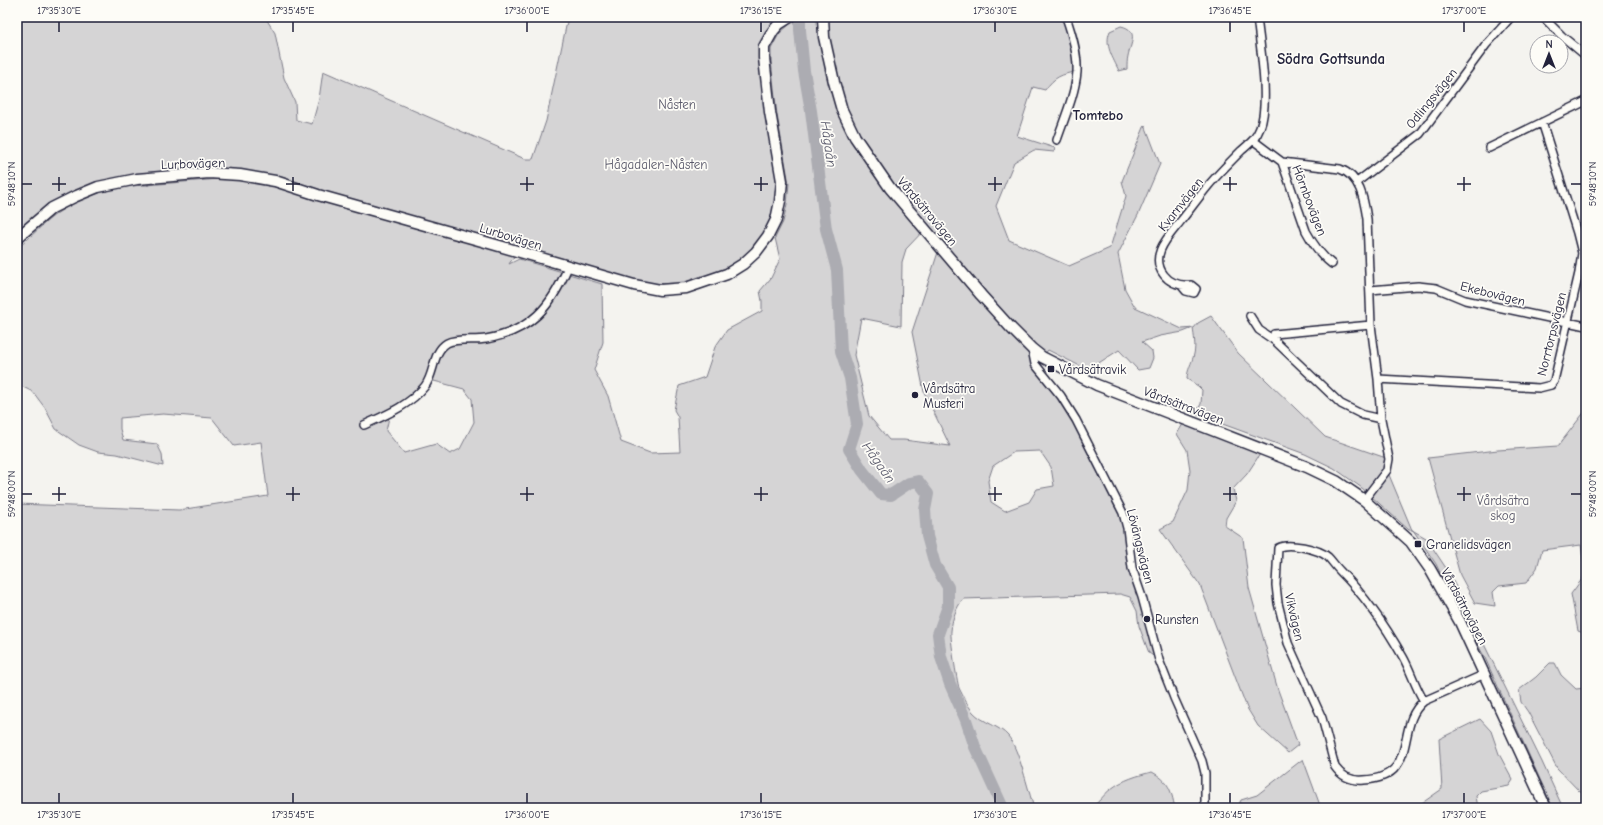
<svg xmlns="http://www.w3.org/2000/svg" width="1603" height="825" font-family="'Comic Neue',sans-serif">
  <rect width="100%" height="100%" fill="#f4f3ef"/>
  <filter id="ink" filterUnits="userSpaceOnUse"><feTurbulence type="fractalNoise" baseFrequency=".025" numOctaves="2"/><feDisplacementMap in="SourceGraphic" scale="8" xChannelSelector="R" yChannelSelector="G"/><feConvolveMatrix kernelMatrix="1 2 1 2 8 2 1 2 1" color-interpolation-filters="sRGB"/></filter>
  <g filter="url(#ink)">
    <path fill="#d5d4d5" stroke="#7c7b88" fill-rule="evenodd" d="M17,17H265L275,33L284,78L295,102L296,120L312,124L319,99L323,71L525,159H533L546,121L568,17H781L759,45L771,130L776,179L775,220L762,241L734,267L690,285L644,283L519,249L509,264L519,259L602,284L603,342L594,370L608,396L621,442L650,453L680,452L678,417L674,410L679,386L705,377L715,347L727,330L762,311V301L760,291L771,278L780,259L775,238L783,222L787,204L789,184L777,115L771,60V49L779,34L791,23L786,17H953L963,21L979,17H1066L1077,71C1061,75 1055,76 1045,90L1033,87L1017,136L1055,148L1054,152L1034,150L1014,162L996,206L1009,240L1069,266L1110,248L1126,196L1122,181L1145,125L1160,164L1139,213L1118,254L1125,289L1135,307L1182,329L1194,328L1198,323L1211,316L1238,353L1325,437L1389,459L1387,470L1412,530L1426,538L1448,571L1542,762L1563,808H1553L1485,658L1450,594L1436,564L1413,530H1409L1362,488L1334,468L1305,454L1195,414L1201,404L1202,390L1198,386L1187,379C1187,370 1192,363 1194,354C1196,346 1194,336 1193,328L1183,332L1160,336L1142,342L1152,351L1153,358L1149,368L1138,370L1119,350L1083,373L1084,368L1048,350L1036,364L1061,396L1123,513L1131,562L1159,660L1149,653L1139,626L1137,611L1130,597L1120,594L963,599C956,608 952,619 951,631C950,638 957,681 959,688C963,696 968,706 973,712C983,723 1000,726 1008,736C1019,749 1028,790 1034,808H17V504L179,510L268,496L261,442L234,446L212,418L163,414L120,418V429L123,440L157,444L162,454L163,466L117,454L98,452L79,445L56,429L45,408L33,392L17,384V249C31,237 44,222 59,212C85,195 118,185 149,185H147L219,179L286,182L221,168L199,169L123,177L57,200L17,231ZM926,228L940,246L912,332L924,392L950,446L904,440H889L869,416L854,355L861,318L901,326L902,262L906,249ZM434,381L464,389L472,399L474,422L460,449L450,454L436,444L404,453L386,431L390,413L425,386ZM1040,451L1051,467L1054,486L1037,489L1029,502L1005,511L991,502L988,481L993,466L1014,452Z
      M1121,26C1140,30 1130,45 1128,56C1127,60 1127,65 1127,69L1119,71C1113,58 1104,45 1110,31Z
      M1586,410V634L1578,631L1571,594L1585,575L1581,545L1542,550L1537,568L1526,583L1499,586L1493,592L1495,606L1475,603L1460,575L1428,458L1498,450L1558,446Z
      M1183,424L1260,454L1247,474L1233,489L1236,501L1226,518L1225,526L1243,538L1249,588L1278,690L1298,745L1288,753L1258,726L1247,708L1200,585L1160,529L1173,522L1188,490L1190,470L1187,450L1177,434Z
      M1550,663H1555L1561,675L1576,689L1586,688V793L1580,792L1557,768L1528,712L1521,702L1519,690L1536,677Z
      M1480,719L1491,731L1499,754L1513,780L1509,786L1481,791L1476,796L1478,808H1415L1442,789L1439,739Z
      M1303,759L1321,808H1237L1241,800L1257,795Z
      M1152,772C1169,781 1171,790 1175,808H1090C1100,802 1103,795 1111,789C1122,780 1139,775 1152,772Z"/>
    <g fill="none" stroke-linecap="round" stroke-linejoin="round">
      <path stroke="#acacb2" stroke-width="12" d="M800,17V30L804,71L811,111L826,229L837,270L841,351L850,378L857,424L849,449L862,470L881,494L891,495L909,483L918,481L928,494L925,510L927,536L935,565L948,587V606L938,634L941,657L950,684L966,720L975,747L1003,808"/>
      <defs>
        <path id="street" d="M1543,17L1562,36L1586,56
          M1057,140C1064,119 1075,95 1077,72C1078,53 1072,34 1066,17
          M1254,141L1282,162L1340,169C1360,176 1364,199 1367,219L1371,325L1378,379L1381,419L1389,459L1387,470L1364,500
          M1489,148L1586,101
          M1282,162L1306,231C1313,244 1320,255 1332,264
          M1357,182L1420,134L1486,45L1511,17
          M1181,285L1186,291L1194,293L1196,289L1191,285C1180,286 1171,284 1164,275C1149,256 1168,237 1180,222C1189,211 1198,198 1208,186C1218,174 1230,162 1241,151C1249,144 1256,139 1260,128C1270,102 1260,46 1257,17
          M1370,290L1418,286L1436,288L1465,300L1586,326
          M1250,316L1259,330L1275,341L1341,404L1363,415L1381,419
          M1275,341L1274,334L1371,325
          M1032,349L1035,364L1061,396L1076,420L1123,513L1127,528L1132,568L1142,597L1159,660L1174,698L1202,761L1205,773V808
          M1378,379L1539,388L1551,385L1554,381L1579,273L1582,253L1577,233L1542,122
          M364,425C386,415 410,405 425,386C435,373 432,352 447,343C456,338 475,341 486,339C531,331 551,307 568,267
          M1424,701C1415,687 1411,671 1403,657C1385,625 1365,596 1340,571C1335,566 1332,561 1328,557C1319,549 1288,542 1278,548L1276,585L1278,603L1288,643L1322,718L1335,767C1342,777 1352,781 1364,780C1421,777 1394,725 1424,701L1485,674"/>
        <path id="secondary" d="M823,17L824,37L834,82L842,110L855,137L890,188L981,295L1010,327L1032,349L1042,357L1097,385L1307,467L1336,481L1364,500L1411,542L1430,569L1460,622L1546,808
          M17,238L52,208L74,197L98,187L137,179L209,173L240,175L275,181L318,195L482,241L634,285L660,290L686,288L727,274L743,264L756,252L768,236L776,220L780,201L782,181L770,112L764,58V47L773,31L779,24L790,17"/>
      </defs>
      <use href="#street" stroke="#22223b" stroke-width="10"/>
      <use href="#secondary" stroke="#22223b" stroke-width="13"/>
      <use href="#street" stroke="#fdfcf7" stroke-width="7"/>
      <use href="#secondary" stroke="#fdfcf7" stroke-width="10"/>
    </g>
  </g>
  <path fill="none" stroke="#22223b" stroke-width="1.5" d="M59,22V32M293,22V32M527,22V32M761,22V32M995,22V32M1230,22V32M1464,22V32M59,177V191M293,177V191M527,177V191M761,177V191M995,177V191M1230,177V191M1464,177V191M22,184H32M52,184H66M286,184H300M520,184H534M754,184H768M988,184H1002M1223,184H1237M1457,184H1471M1571,184H1581M59,487V501M293,487V501M527,487V501M761,487V501M995,487V501M1230,487V501M1464,487V501M22,494H32M52,494H66M286,494H300M520,494H534M754,494H768M988,494H1002M1223,494H1237M1457,494H1471M1571,494H1581M59,793V803M293,793V803M527,793V803M761,793V803M995,793V803M1230,793V803M1464,793V803"/>
  <g fill="#22223b" stroke="#fdfcf7" stroke-width="1.5">
    <rect x="1047" y="365" width="8" height="8" rx="2"/>
    <circle cx="915" cy="395" r="4"/>
    <rect x="1414" y="540" width="8" height="8" rx="2"/>
    <circle cx="1147" cy="619" r="4"/>
  </g>
  <g text-anchor="middle" stroke-width="3.5" stroke-linejoin="round" paint-order="stroke">
    <g font-size="13" fill="#22223b" stroke="#fdfcf7">
      <text transform="translate(1431 98) rotate(-51)" y="5">Odlingsvägen</text>
      <text transform="translate(193 163) rotate(-2)" y="5">Lurbovägen</text>
      <text transform="translate(1310 200) rotate(69)" y="5">Hörnbovägen</text>
      <text transform="translate(1180 204) rotate(-52)" y="5">Kvarnvägen</text>
      <text transform="translate(928 211) rotate(50)" y="5">Vårdsätravägen</text>
      <text transform="translate(511 236) rotate(17)" y="5">Lurbovägen</text>
      <text transform="translate(1493 293) rotate(14)" y="5">Ekebovägen</text>
      <text transform="translate(1551 334) rotate(-76)" y="5">Norrtorpsvägen</text>
      <text transform="translate(1184 405) rotate(21)" y="5">Vårdsätravägen</text>
      <text transform="translate(1141 546) rotate(76)" y="5">Lövängsvägen</text>
      <text transform="translate(1465 606) rotate(62)" y="5">Vårdsätravägen</text>
      <text transform="translate(1295 617) rotate(77)" y="5">Vikvägen</text>
    </g>
    <g font-size="13" fill="#585769" stroke="#fdfcf7">
      <text x="677" y="109">Nåsten</text>
      <text x="656" y="169">Hågadalen-Nåsten</text>
      <text x="1503" y="505">Vårdsätra<tspan x="1503" dy="15">skog</tspan></text>
    </g>
    <g font-size="13" fill="#22223b" stroke="#fdfcf7" text-anchor="start">
      <text x="1059" y="374">Vårdsätravik</text>
      <text x="923" y="393">Vårdsätra<tspan x="923" dy="15">Musteri</tspan></text>
      <text x="1426" y="549">Granelidsvägen</text>
      <text x="1155" y="624">Runsten</text>
    </g>
    <g font-size="14" font-weight="bold" fill="#22223b" stroke="#fdfcf7">
      <text x="1098" y="120">Tomtebo</text>
    </g>
    <g font-size="14" font-style="italic" fill="#59596b" stroke="#fdfcf7">
      <text transform="translate(829 144) rotate(82)" y="5">Hågaån</text>
      <text transform="translate(879 462) rotate(55)" y="5">Hågaån</text>
    </g>
    <g font-size="15" font-weight="bold" fill="#22223b" stroke="#fdfcf7">
      <text x="1331" y="64">Södra Gottsunda</text>
    </g>
  </g>
  <rect width="1603" height="825" fill="none" stroke="#fdfcf7" stroke-width="44"/>
  <g transform="translate(1549 54)"><circle r="19" fill="#fdfcf7" stroke="#a5a5ac"/>
  <path d="M0-3L7 15L0 10L-7 15Z" fill="#22223b"/>
  <text y="-6" font-size="11" font-weight="bold" text-anchor="middle" fill="#22223b">N</text>
  </g>
  <rect x="22" y="22" width="1559" height="781" fill="none" stroke="#22223b" stroke-width="1.5"/>
  <g font-size="10" text-anchor="middle" fill="#22223b">
    <text x="59" y="14">17°35'30"E</text>
    <text x="293" y="14">17°35'45"E</text>
    <text x="527" y="14">17°36'00"E</text>
    <text x="761" y="14">17°36'15"E</text>
    <text x="995" y="14">17°36'30"E</text>
    <text x="1230" y="14">17°36'45"E</text>
    <text x="1464" y="14">17°37'00"E</text>
    <text transform="translate(11 184) rotate(-90)" y="4">59°48'10"N</text>
    <text transform="translate(1592 184) rotate(-90)" y="4">59°48'10"N</text>
    <text transform="translate(11 494) rotate(-90)" y="4">59°48'00"N</text>
    <text transform="translate(1592 494) rotate(-90)" y="4">59°48'00"N</text>
    <text x="59" y="818">17°35'30"E</text>
    <text x="293" y="818">17°35'45"E</text>
    <text x="527" y="818">17°36'00"E</text>
    <text x="761" y="818">17°36'15"E</text>
    <text x="995" y="818">17°36'30"E</text>
    <text x="1230" y="818">17°36'45"E</text>
    <text x="1464" y="818">17°37'00"E</text>
  </g>
</svg>
